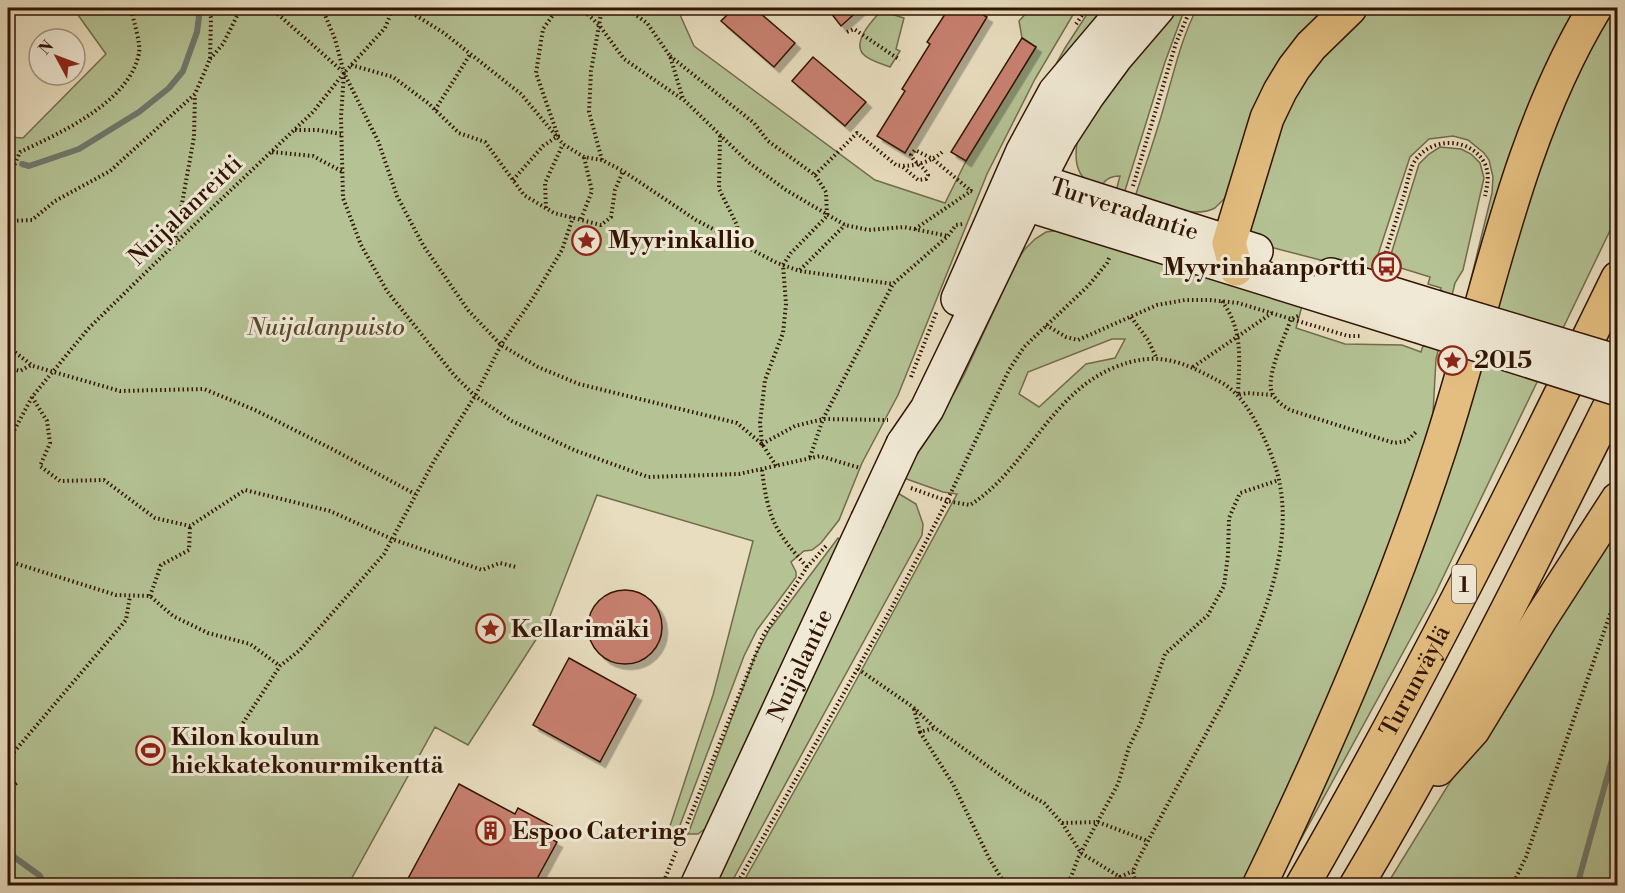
<svg xmlns="http://www.w3.org/2000/svg" width="1625" height="893" font-family="'Libre Bodoni',serif">
  <defs>
    <filter id="shadow"><feDropShadow dx="5.5" dy="5.5" stdDeviation="0" flood-color="#0004"/></filter>
  </defs>
  <rect width="100%" height="100%" fill="#e8ddbf"/>
  <filter id="stains"><feTurbulence type="fractalNoise" baseFrequency=".00333" numOctaves="4"/><feColorMatrix values="0 0 0 0 .2 0 0 0 0 .09 0 0 0 0 .02 0 0 0 .5 -.17"/></filter>
  <radialGradient id="worn" r=".72"><stop offset=".6" stop-color="#630" stop-opacity="0"/><stop offset="1" stop-color="#630" stop-opacity=".3"/></radialGradient>
  <path fill="#b4c294" stroke="#726c4c" stroke-width="1.5" fill-rule="evenodd" d="M73,8H677L694,46L875,180L945,203L966,161L1036,47L1022,38L1019,21L1030,9L1029,8H1077L1035,79L987,174L898,395L862,463L839,520L821,543L812,550L804,551L791,562L796,572V577L757,630L744,656L677,833L669,829L713,695L753,541L597,495L548,621L468,745L435,727L348,885L8,886V137L23,138L106,54Z
    M1091,8H1112L1028,115L1065,48Z
    M1167,8H1185L1165,62L1123,197L1115,195L1120,176C1109,176 1105,180 1099,189C1072,177 1074,155 1079,131Z
    M1197,8H1325L1296,39L1275,69L1225,198C1222,201 1218,205 1215,208C1195,219 1155,205 1134,200C1145,166 1157,133 1166,99C1175,68 1182,37 1197,8Z
    M1365,8H1580L1482,258L1470,283L1492,193L1493,177L1489,160L1484,153L1468,140L1453,136L1429,139L1410,157L1373,270L1332,263L1270,247L1246,233L1277,131L1303,77Z
    M1606,8H1617V216L1435,594L1289,861L1563,89Z
    M881,11L904,18L896,49L900,51L890,67C882,64 868,60 863,54C852,41 873,20 881,11Z
    M1440,147L1461,149L1471,154L1480,163L1484,178L1463,270L1455,283L1436,359L1432,432L1343,666L1242,885L741,886L847,697L957,494L943,492L901,477L921,437L954,393L964,375L1017,261L1024,250L1035,239L1046,232L1061,230L1302,306L1296,328L1345,344L1402,345L1421,352L1441,288L1428,284L1430,277L1388,264L1419,164L1429,154ZM1112,339H1125L1115,358L1086,364L1039,407L1019,394L1028,372Z
    M896,492L916,504L923,524L922,535L730,885L712,886Z
    M1617,516V885L1386,886L1548,623Z
    M838,538L844,542L714,822L698,834H688L755,656L769,630Z"/>
  <g fill="none" stroke-linecap="round" stroke-linejoin="round">
    <path stroke="#6e796c" stroke-width="6" d="M8,161H9
      M22,164L29,166L79,149L139,112L169,88L183,71L197,32L199,17L196,8
      M8,840L14,857L39,875L47,886
      M1577,886L1618,738"/>
  </g>
  <path fill="#c8806f" stroke="#311503" stroke-width="1.5" filter="url(#shadow)" d="M734,8H754L795,43L774,67L721,21Z
    M827,8H861L841,26Z
    M949,8H972L987,17L905,153L877,136L905,91L902,89L930,44L927,42Z
    M1022,38L1036,47L966,161L951,152Z
    M813,57L866,102L845,126L792,81Z
    M588 627a37 37 0 1 1 74 0a37 37 0 1 1-74 0Z
    M569,658L636,695L600,762L533,725Z
    M459,784L515,814L518,808L552,826L546,836L557,842L533,886H404Z"/>
  <g fill="none" stroke-linecap="round" stroke-linejoin="round">
    <defs>
      <g id="secondary">
        <path id="s1" d="M1015,184L1038,181L1256,251"/>
        <path d="M1010,189L1026,204L1428,329"/>
        <path d="M1331,275L1435,307"/>
        <path d="M958,299L1023,151L1055,92L1126,8"/>
        <path d="M903,444L927,409L1026,204L1060,138L1088,95L1116,57L1158,8"/>
        <path id="s2" d="M697,886L867,521"/>
      </g>
      <g id="highway">
        <path d="M1236,269L1229,243L1267,118L1280,91L1294,68L1311,46L1350,8"/>
        <path d="M1438,769L1473,730L1541,618L1618,499"/>
        <path d="M1259,886C1328,744 1391,598 1440,448C1488,301 1514,142 1595,8"/>
        <path id="s3" d="M1302,886C1416,688 1518,483 1618,278"/>
        <path d="M1356,886C1452,725 1534,558 1618,390"/>
      </g>
    </defs>
    <use href="#secondary" stroke="#311503" stroke-width="36"/>
    <use href="#highway" stroke="#311503" stroke-width="36"/>
    <path stroke="#311503" stroke-width="4" stroke-dasharray="1.5 3" stroke-linecap="butt" d="M271,8L342,71
      M322,8L335,39L344,73L378,141L397,196L423,245L468,310L501,345L538,367L579,384L737,423L762,444L777,467
      M404,8L444,33L521,94L563,144L584,157L602,160L623,171L696,220L777,263L800,271L893,284
      M581,8L599,25L624,59L682,99
      M626,8L647,23L670,56L683,99L748,162L786,190L845,225L869,230L904,227L948,236
      M1076,24L1087,8
      M847,32L854,29L900,60
      M670,56L754,123L768,141L815,175L826,192L827,216L791,253L783,265L786,304L783,333L765,380L760,423L762,444L795,426L823,419L888,420
      M210,59L223,44L239,12L244,8
      M351,65L393,77L428,103L459,133L485,142L524,195L554,213L601,225L611,217L615,190L623,171
      M344,73L341,117L343,198L361,245L387,291L454,375L475,396L512,421L574,450L648,477L739,474L820,456L860,468
      M435,110L471,53
      M295,130H317L341,134
      M720,136L719,189L737,225L739,244
      M272,152L313,156L343,172
      M602,160L589,112L591,71L602,8
      M903,167L918,180L926,179L928,175C924,166 915,164 911,155L915,150L933,159L971,191
      M8,175H10L20,152C60,133 130,102 139,53C141,43 133,20 131,8
      M815,175L857,133L896,165C910,168 932,162 942,152
      M513,180L543,146L558,136L536,73L543,29L558,8
      M1133,186L1176,43L1191,8
      M546,208L545,183L563,144
      M581,219L592,191L584,157
      M8,221L32,220L55,201L110,171L195,94L210,59L211,18L208,8
      M915,229L971,191L973,192
      M175,242L194,137L195,95
      M1385,265L1383,262C1390,240 1397,217 1404,195C1407,185 1409,173 1413,164C1428,136 1471,136 1485,164C1490,175 1487,186 1485,196
      M800,270L845,225
      M1222,301C1244,332 1239,359 1238,395L1247,393L1273,395
      M1298,316L1291,319C1285,336 1268,371 1271,389C1273,399 1282,405 1290,410L1394,443L1407,441L1417,431
      M1131,317L1148,340L1157,359
      M1046,325L1066,337L1078,340L1157,305L1185,300H1210L1238,303L1348,336H1361
      M8,347L33,366L120,391L204,389L255,410L332,449L415,494
      M1193,367L1272,313
      M8,368L20,371L31,365
      M911,377L937,311
      M32,397L47,421L50,443L40,466L60,481L104,480L155,518L190,526L245,490L330,511L392,539L482,570L500,563L516,567
      M8,423L14,430
      M8,442L32,397L88,329L192,227L313,112L344,73L385,28L393,8
      M810,457L823,419L893,284L948,236L956,225L963,224
      M762,470C768,519 775,531 807,567
      M911,488L947,501L970,505C1026,470 1049,395 1113,368C1158,349 1184,362 1224,384C1242,395 1255,419 1264,438C1270,451 1276,466 1279,480C1298,568 1241,670 1200,745C1179,783 1158,822 1138,860L1133,871L1136,886
      M8,561L116,595L150,596L173,616L208,633L250,644L280,666
      M150,596L161,565L189,550L190,526
      M858,669L913,707L935,728L1021,790L1044,803L1062,823L1081,853L1120,877
      M914,709L920,732L934,728
      M243,723L280,666L300,650L384,554L434,461L475,396L501,345L533,298L562,250L573,217
      M920,732L953,784L989,858L1006,886
      M8,759L126,620L130,596
      M8,789L18,782
      M1062,823L1098,822L1148,841
      M8,880L13,886
      M662,886L763,636L807,567L826,546
      M736,886L892,607L947,501L1009,370L1024,347L1089,285L1107,263L1110,256
      M1065,886L1071,877L1078,858L1118,784L1129,747L1141,722L1165,654L1208,615L1224,586L1228,555L1229,518L1240,493L1279,480
      M1085,886L1119,882
      M1119,886L1120,877L1133,871
      M1512,886L1526,857L1618,591"/>
    <use href="#secondary" stroke="#f0e9d5" stroke-width="33"/>
    <use href="#highway" stroke="#e4be80" stroke-width="33"/>
    <defs>
      <path id="secondary-bridge" d="M1435,307L1618,362
        M1428,329L1618,389
        M867,521L903,444"/>
    </defs>
    <use href="#secondary-bridge" stroke="#311503" stroke-width="36" stroke-linecap="butt"/>
    <use href="#secondary-bridge" stroke="#f0e9d5" stroke-width="33"/>
  </g>
  <defs>
    <symbol id="sight-ring" viewBox="-11 -11 22 22"><circle r="9.5" fill="#f0e9d5" stroke="#8f2418" stroke-width="1.5"/><path d="M0-6L1.8-2.2L6-1.7L2.9 1.2L3.7 5.4L0 3.3L-3.7 5.4L-2.9 1.2L-6-1.7L-1.8-2.2Z" fill="#8f2418"/></symbol>
    <symbol id="bus-ring" viewBox="-11 -11 22 22"><circle r="9.5" fill="#f0e9d5" stroke="#8f2418" stroke-width="1.5"/><path d="M-5-6H5V4H4V6H2V4H-2V6H-4V4H-5ZM-3.5-4V0h7V-4ZM-3.5 1.2v1.5H-2V1.2ZM2 1.2v1.5H3.5V1.2Z" fill="#8f2418"/></symbol>
    <symbol id="stadium-ring" viewBox="-11 -11 22 22"><circle r="9.5" fill="#f0e9d5" stroke="#8f2418" stroke-width="1.5"/><path d="M0-5a6.5 5 0 1 0 0 10a6.5 5 0 1 0 0-10ZM-3.5-1.8h7v3.6h-7Z" fill="#8f2418"/></symbol>
    <symbol id="building-ring" viewBox="-11 -11 22 22"><circle r="9.5" fill="#f0e9d5" stroke="#8f2418" stroke-width="1.5"/><path d="M-4-6H4V6H1V3H-1V6H-4ZM-2.5-4.3h1.7v1.8h-1.7ZM.8-4.3h1.7v1.8H.8ZM-2.5-1h1.7V.8h-1.7ZM.8-1h1.7V.8H.8Z" fill="#8f2418"/></symbol>
  </defs>
  <g fill-rule="evenodd">
    <use href="#sight-ring" x="570" y="224" width="33" height="33"/>
    <use href="#bus-ring" x="1370" y="250" width="33" height="33"/>
    <use href="#sight-ring" x="1436" y="344" width="33" height="33"/>
    <use href="#sight-ring" x="474" y="612" width="33" height="33"/>
    <use href="#stadium-ring" x="134" y="734" width="33" height="33"/>
    <use href="#building-ring" x="474" y="814" width="33" height="33"/>
  </g>
  <g text-anchor="middle" stroke-width="6" stroke-linejoin="round" paint-order="stroke">
    <rect fill="#f0e9d5" stroke="#6a5542" stroke-width="1.5" x="1452" y="565" width="24" height="38" rx="4.5"/>
    <g font-size="22" font-weight="bold" fill="#311503">
      <text x="1464" y="592">1</text>
    </g>
    <g font-size="24" fill="#311503" stroke="#f0e9d5">
      <text dy="8" stroke="none"><textPath href="#s1" startOffset="114">Turveradantie</textPath></text>
      <text transform="translate(185 210) rotate(-44)" y="8">Nuijalanreitti</text>
      <text dy="8" stroke="none"><textPath href="#s2" startOffset="244">Nuijalantie</textPath></text>
      <text dy="8" stroke="none"><textPath href="#s3" startOffset="234">Turunväylä</textPath></text>
    </g>
    <g font-size="24" font-weight="bold" fill="#311503" stroke="#f0e9d5" text-anchor="start">
      <text x="608" y="248">Myyrinkallio</text>
      <text x="1366" y="275" text-anchor="end">Myyrinhaanportti</text>
      <text x="1474" y="368">2015</text>
      <text x="511" y="637">Kellarimäki</text>
      <text x="171" y="745">Kilon koulun<tspan x="171" dy="28">hiekkatekonurmikenttä</tspan></text>
      <text x="512" y="839">Espoo Catering</text>
    </g>
    <g font-size="24" font-style="italic" fill="#58492e" stroke="#f0e9d5">
      <text x="326" y="335">Nuijalanpuisto</text>
    </g>
  </g>
  <rect width="1625" height="893" fill="none" stroke="#e8ddbf" stroke-width="30"/>
  <rect x="9" y="9" width="1607" height="875" fill="none" stroke="#311503" stroke-width="3"/>
  <rect x="15" y="15" width="1595" height="863" fill="none" stroke="#311503" stroke-width="1.5"/>
  <g transform="translate(57 57) rotate(311)"><circle r="28" fill="#f0e9d5" stroke="#a49481" stroke-width="1.5"/>
  <path d="M0-4.5L10 22L0 15L-10 22Z" fill="#8f2418"/>
  <text y="-9" font-size="16" font-weight="bold" text-anchor="middle" fill="#311503">N</text>
  </g>
  <rect width="100%" height="100%" filter="url(#stains)"/>
  <rect width="100%" height="100%" fill="url(#worn)"/>
</svg>
